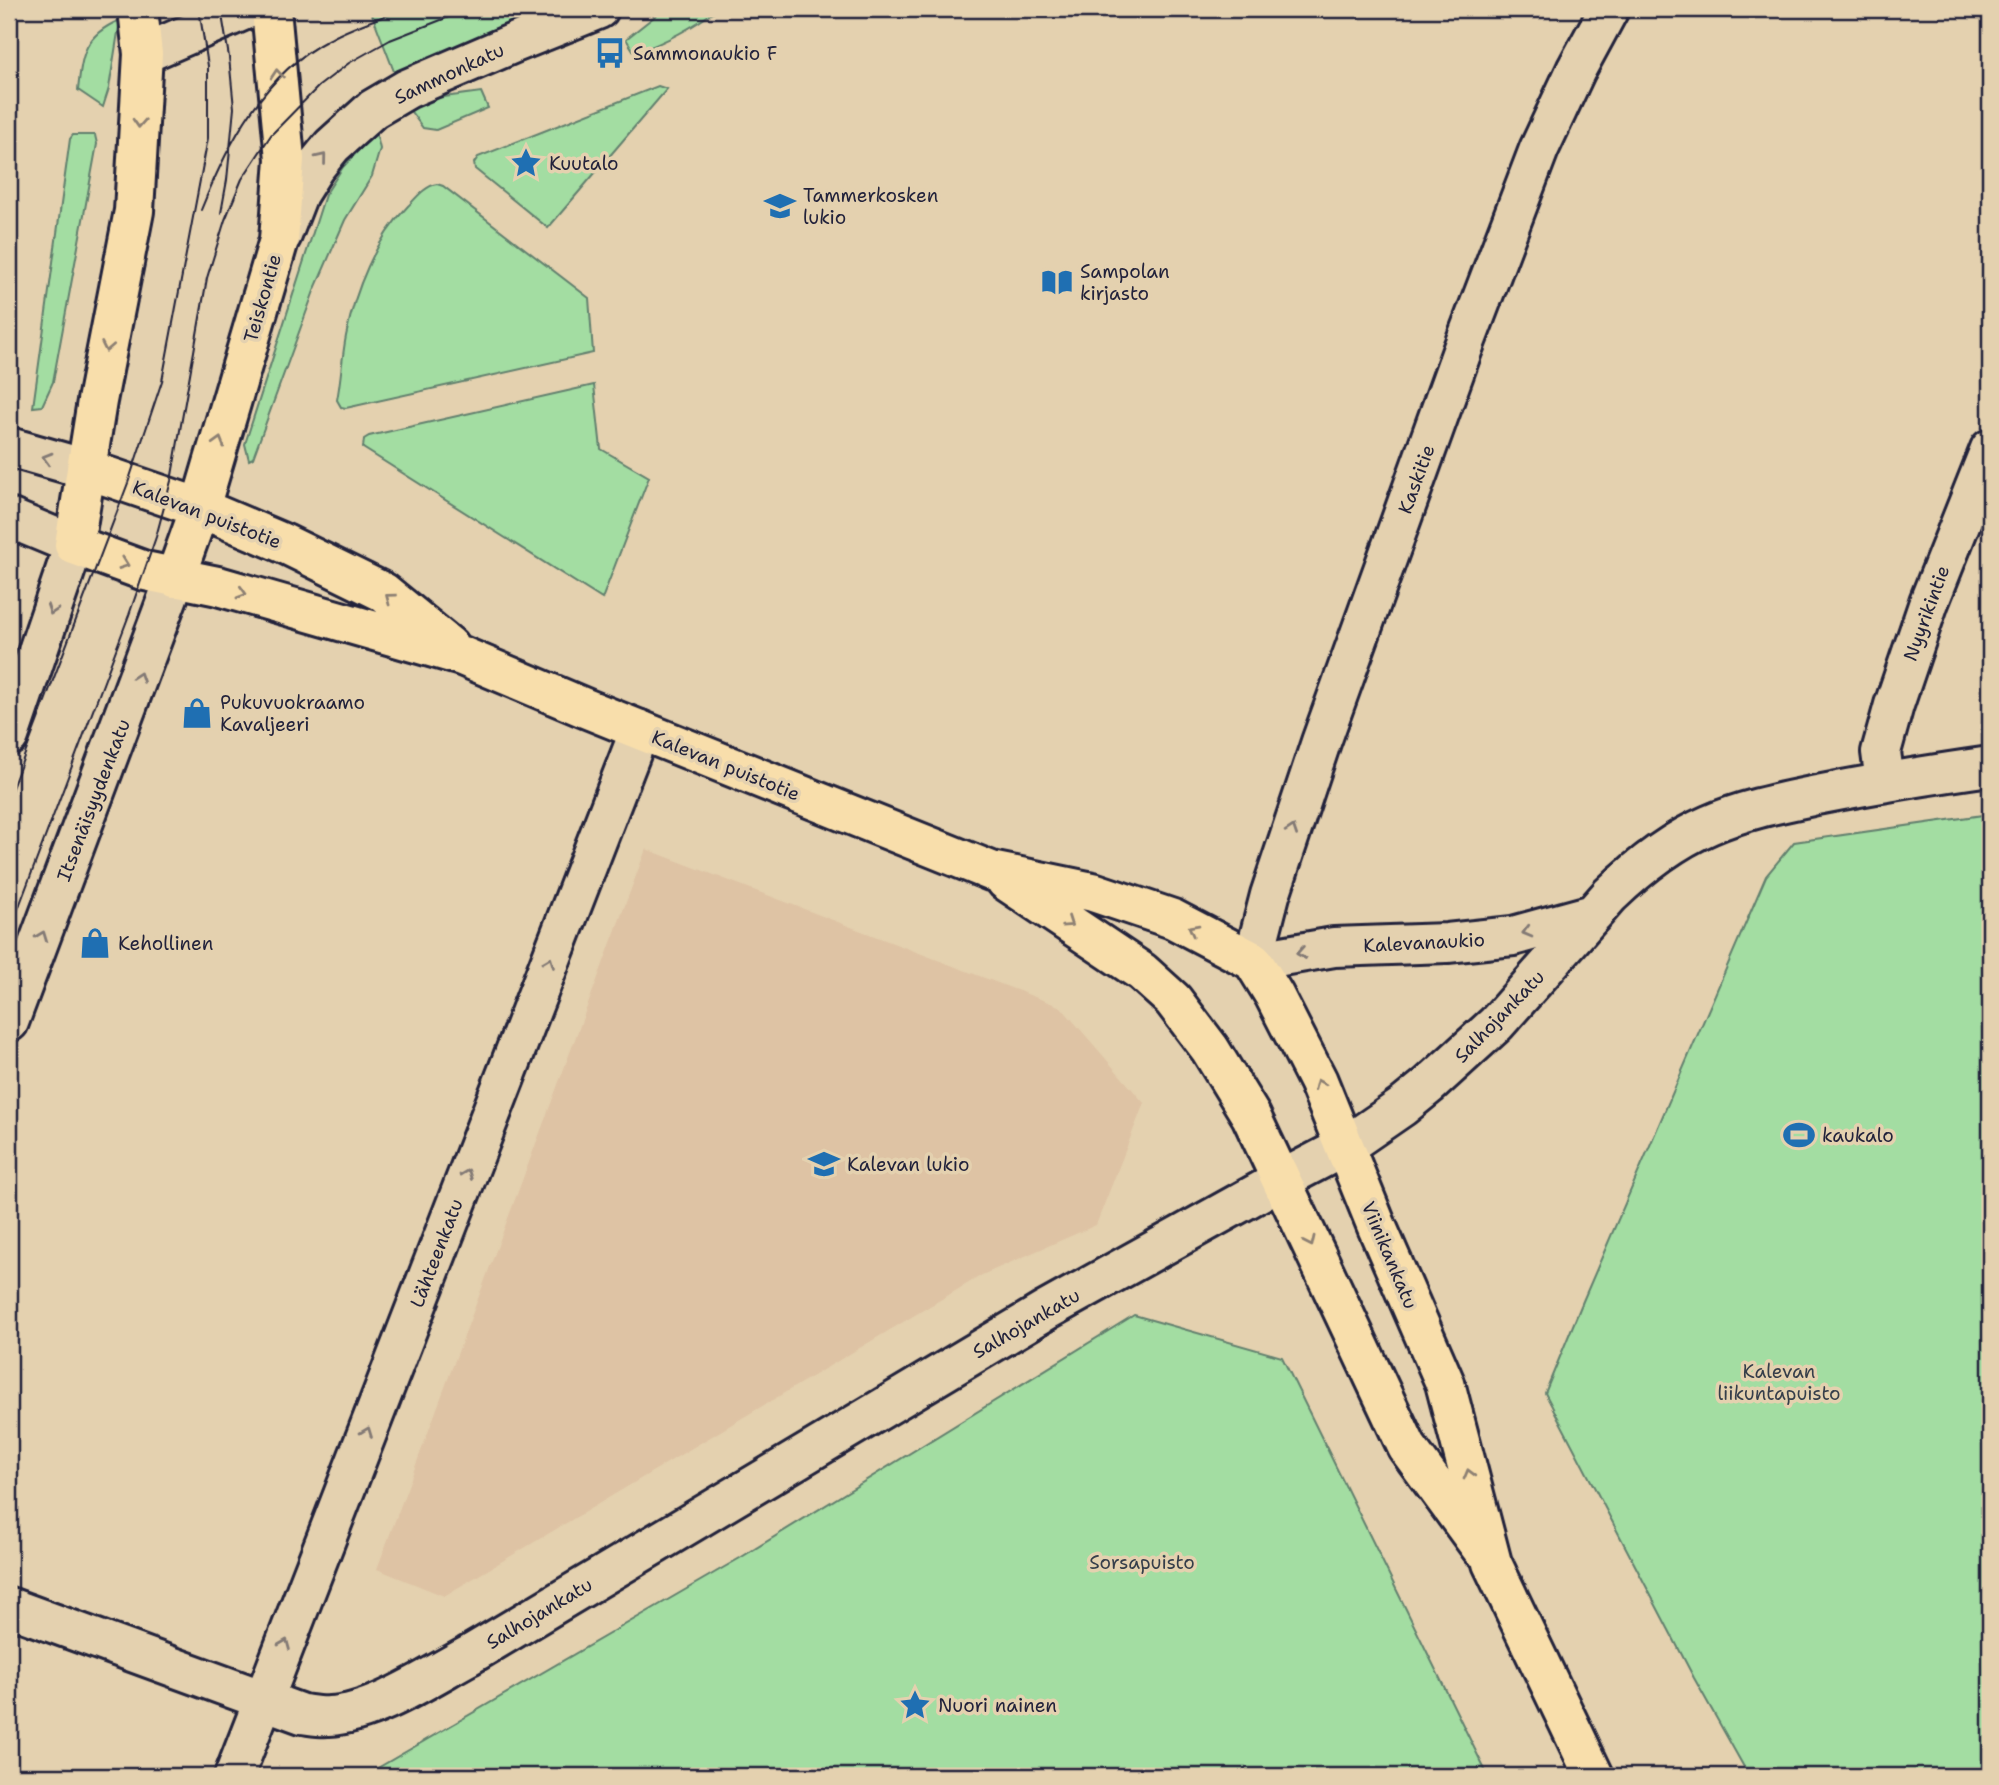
<svg xmlns="http://www.w3.org/2000/svg" width="1999" height="1785" font-family="'Shantell Sans',sans-serif">
  <rect width="100%" height="100%" fill="#e4d1af"/>
  <filter id="ink" filterUnits="userSpaceOnUse"><feTurbulence type="fractalNoise" baseFrequency=".0143" numOctaves="2"/><feDisplacementMap in="SourceGraphic" scale="14" xChannelSelector="R" yChannelSelector="G"/><feConvolveMatrix kernelMatrix="1 2 1 2 8 2 1 2 1" color-interpolation-filters="sRGB"/></filter>
  <g filter="url(#ink)">
    <path fill="#dec3a4" d="M646,849L1061,1007L1144,1103L1096,1225L982,1275L444,1596L377,1569Z"/>
    <path fill="#a3dda2" stroke="#62806e" stroke-width="2" d="M370,9H565L395,74Z
      M664,9H717C694,27 663,43 635,53L626,39Z
      M120,20L109,88L103,107L78,90C82,54 84,35 120,20Z
      M658,86L667,89L548,228L475,169L474,163L478,157Z
      M481,92L488,108L436,130L423,128L409,109L422,100Z
      M376,132L380,149L372,176L345,220L314,291L253,458L249,460L245,444L325,195L343,167Z
      M73,135H95L97,144L53,382L42,406L33,407L70,139Z
      M437,184L443,186L589,298L593,353L346,408L341,407L337,400C341,379 342,357 346,336C355,290 375,240 408,206C416,198 425,186 437,184Z
      M594,385L601,449L649,477L602,599L363,448L364,439L369,436Z
      M1990,814V1776H1749L1694,1678L1545,1393L1583,1301L1766,876L1794,842Z
      M1134,1315L1282,1357L1488,1776H364L740,1558Z"/>
    <g fill="none" stroke-linecap="round" stroke-linejoin="round">
      <defs>
        <path id="minor" d="M1885,782L1881,752L1894,705L1929,602L1990,449
          M1253,961L1270,895L1321,742L1462,351L1539,149L1576,70L1609,9
          M9,1607L302,1714C311,1715 321,1717 329,1716C374,1714 429,1677 468,1656L1047,1310L1281,1180
          M234,1776L640,730"/>
        <path id="tertiary" d="M1253,961L1334,947L1447,943L1513,936L1593,914
          M1281,1180L1344,1147L1402,1107L1429,1085L1496,1024L1610,895C1639,867 1672,841 1709,825C1745,809 1784,802 1822,794C1878,783 1934,774 1990,766"/>
        <path id="secondary" d="M143,54L247,9
          M282,235L298,194L315,167L332,146L373,109L407,89L514,43L599,9
          M9,447L86,469
          M9,518L74,545L9,736
          M9,1022L175,578"/>
        <path id="primary" d="M138,9L143,54L134,211L97,401L74,545L145,571L218,586L462,656L585,708L991,871L1093,892L1173,919L1253,961L1274,995L1318,1081L1377,1227L1445,1383L1492,1563L1594,1776
          M86,469L200,508L285,544L383,592L449,646
          M175,578L200,508L279,240L285,159L271,9
          M1006,881L1142,972L1173,1000L1210,1049L1251,1116L1407,1447L1481,1548"/>
      </defs>
      <use href="#minor" stroke="#22223b" stroke-width="44"/>
      <use href="#tertiary" stroke="#22223b" stroke-width="44"/>
      <use href="#secondary" stroke="#22223b" stroke-width="44"/>
      <use href="#primary" stroke="#22223b" stroke-width="44"/>
      <use href="#minor" stroke="#e4d1af" stroke-width="38"/>
      <use href="#tertiary" stroke="#e4d1af" stroke-width="38"/>
      <use href="#secondary" stroke="#e4d1af" stroke-width="38"/>
      <use href="#primary" stroke="#f8deab" stroke-width="38"/>
      <path stroke="#22223b" stroke-width="2" d="M221,9L229,57L234,108L227,180L221,213
        M201,210C228,143 264,73 330,39C353,26 380,18 404,9
        M9,796L128,483L162,381L208,138V66L199,9
        M9,933L129,615L156,537L171,481L207,278L225,220L242,179L271,135L319,86L349,63L390,40L469,9"/>
    </g>
    <defs><path id="oneway-chevron" d="M-2-3.5L2.5 0L-2 3.5" fill="none" stroke-width="1.6" stroke-linecap="round" stroke-linejoin="round" transform="scale(1.75)"/></defs>
    <g stroke="#8d8073">
      <use href="#oneway-chevron" transform="translate(277 74) rotate(-95)"/>
      <use href="#oneway-chevron" transform="translate(139 123) rotate(93)"/>
      <use href="#oneway-chevron" transform="translate(107 347) rotate(101)"/>
      <use href="#oneway-chevron" transform="translate(219 442) rotate(-74)"/>
      <use href="#oneway-chevron" transform="translate(124 564) rotate(20)"/>
      <use href="#oneway-chevron" transform="translate(242 593) rotate(16)"/>
      <use href="#oneway-chevron" transform="translate(390 598) rotate(-143)"/>
      <use href="#oneway-chevron" transform="translate(1068 923) rotate(34)"/>
      <use href="#oneway-chevron" transform="translate(1193 929) rotate(-152)"/>
      <use href="#oneway-chevron" transform="translate(1319 1084) rotate(-114)"/>
      <use href="#oneway-chevron" transform="translate(1310 1242) rotate(65)"/>
      <use href="#oneway-chevron" transform="translate(1469 1474) rotate(-105)"/>
    </g>
    <g stroke="#837a75">
      <use href="#oneway-chevron" transform="translate(322 158) rotate(-51)"/>
      <use href="#oneway-chevron" transform="translate(47 458) rotate(-164)"/>
      <use href="#oneway-chevron" transform="translate(52 610) rotate(109)"/>
      <use href="#oneway-chevron" transform="translate(139 677) rotate(-71)"/>
      <use href="#oneway-chevron" transform="translate(1292 830) rotate(-71)"/>
      <use href="#oneway-chevron" transform="translate(1527 932) rotate(165)"/>
      <use href="#oneway-chevron" transform="translate(42 936) rotate(-69)"/>
      <use href="#oneway-chevron" transform="translate(1301 953) rotate(170)"/>
      <use href="#oneway-chevron" transform="translate(549 962) rotate(-69)"/>
      <use href="#oneway-chevron" transform="translate(467 1174) rotate(-69)"/>
      <use href="#oneway-chevron" transform="translate(367 1432) rotate(-69)"/>
      <use href="#oneway-chevron" transform="translate(285 1644) rotate(-68)"/>
    </g>
  </g>
  <defs>
    <symbol id="bus-bare" viewBox="-9 -9 18 18"><path d="M-5-6H5V4H4V6H2V4H-2V6H-4V4H-5ZM-3.5-4V0h7V-4ZM-3.5 1.2v1.5H-2V1.2ZM2 1.2v1.5H3.5V1.2Z" fill="#1f6fb2" stroke="#e4d1af" stroke-width="2.5" paint-order="stroke"/></symbol>
    <symbol id="sight-bare" viewBox="-9 -9 18 18"><path d="M0-6L1.8-2.2L6-1.7L2.9 1.2L3.7 5.4L0 3.3L-3.7 5.4L-2.9 1.2L-6-1.7L-1.8-2.2Z" fill="#1f6fb2" stroke="#e4d1af" stroke-width="2.5" paint-order="stroke"/></symbol>
    <symbol id="school-bare" viewBox="-9 -9 18 18"><path d="M0-5L7-2L0 1L-7-2ZM-4 1L0 2.5L4 1V4Q0 6-4 4Z" fill="#1f6fb2" stroke="#e4d1af" stroke-width="2.5" paint-order="stroke"/></symbol>
    <symbol id="library-bare" viewBox="-9 -9 18 18"><path d="M-6-4Q-3-5.5-.7-3.5V5Q-3 3-6 4ZM6-4Q3-5.5 .7-3.5V5Q3 3 6 4Z" fill="#1f6fb2" stroke="#e4d1af" stroke-width="2.5" paint-order="stroke"/></symbol>
    <symbol id="shop-bare" viewBox="-9 -9 18 18"><path d="M-5-2.5h2.3a2.7 3.5 0 0 1 5.4 0H5L5.5 6h-11ZM-1.5-2.5h3a1.5 2.3 0 0 0-3 0Z" fill="#1f6fb2" stroke="#e4d1af" stroke-width="2.5" paint-order="stroke"/></symbol>
    <symbol id="stadium-bare" viewBox="-9 -9 18 18"><path d="M0-5a6.5 5 0 1 0 0 10a6.5 5 0 1 0 0-10ZM-3.5-1.8h7v3.6h-7Z" fill="#1f6fb2" stroke="#e4d1af" stroke-width="2.5" paint-order="stroke"/></symbol>
  </defs>
  <g fill-rule="evenodd">
    <use href="#bus-bare" x="588" y="31" width="44" height="44"/>
    <use href="#sight-bare" x="504" y="141" width="44" height="44"/>
    <use href="#school-bare" x="758" y="184" width="44" height="44"/>
    <use href="#library-bare" x="1035" y="260" width="44" height="44"/>
    <use href="#shop-bare" x="175" y="691" width="44" height="44"/>
    <use href="#shop-bare" x="73" y="921" width="44" height="44"/>
    <use href="#stadium-bare" x="1777" y="1113" width="44" height="44"/>
    <use href="#school-bare" x="802" y="1142" width="44" height="44"/>
    <use href="#sight-bare" x="893" y="1683" width="44" height="44"/>
  </g>
  <g text-anchor="middle" stroke-width="7" stroke-linejoin="round" paint-order="stroke">
    <g font-size="19" fill="#22223b" stroke="#e4d1af" text-anchor="start">
      <text x="633" y="60">Sammonaukio F</text>
      <text x="549" y="170">Kuutalo</text>
      <text x="803" y="202">Tammerkosken<tspan x="803" dy="22">lukio</tspan></text>
      <text x="1080" y="278">Sampolan<tspan x="1080" dy="22">kirjasto</tspan></text>
      <text x="220" y="709">Pukuvuokraamo<tspan x="220" dy="22">Kavaljeeri</tspan></text>
      <text x="118" y="950">Kehollinen</text>
      <text x="1822" y="1142">kaukalo</text>
      <text x="847" y="1171">Kalevan lukio</text>
      <text x="938" y="1712">Nuori nainen</text>
    </g>
    <g font-size="19" fill="#22223b" stroke="#e4d1af">
      <text transform="translate(449 73) rotate(-25)" y="7">Sammonkatu</text>
      <text transform="translate(262 298) rotate(-74)" y="7">Teiskontie</text>
      <text transform="translate(1416 479) rotate(-70)" y="7">Kaskitie</text>
      <text transform="translate(207 514) rotate(21)" y="7">Kalevan puistotie</text>
      <text transform="translate(1926 613) rotate(-70)" y="7">Nyyrikintie</text>
      <text transform="translate(726 765) rotate(22)" y="7">Kalevan puistotie</text>
      <text transform="translate(93 800) rotate(-69)" y="7">Itsenäisyydenkatu</text>
      <text transform="translate(1424 942) rotate(-3)" y="7">Kalevanaukio</text>
      <text transform="translate(1499 1016) rotate(-46)" y="7">Salhojankatu</text>
      <text transform="translate(436 1253) rotate(-69)" y="7">Lähteenkatu</text>
      <text transform="translate(1390 1255) rotate(67)" y="7">Viinikankatu</text>
      <text transform="translate(1026 1323) rotate(-30)" y="7">Salhojankatu</text>
      <text transform="translate(539 1613) rotate(-31)" y="7">Salhojankatu</text>
    </g>
    <g font-size="19" fill="#353e4a" stroke="#e4d1af">
      <text x="1779" y="1378">Kalevan<tspan x="1779" dy="22">liikuntapuisto</tspan></text>
      <text x="1142" y="1569">Sorsapuisto</text>
    </g>
  </g>
  <rect width="1999" height="1785" fill="none" stroke="#e4d1af" stroke-width="35"/>
  <rect x="18" y="18" width="1964" height="1750" fill="none" stroke="#22223b" stroke-width="2.5" filter="url(#ink)"/>
</svg>
